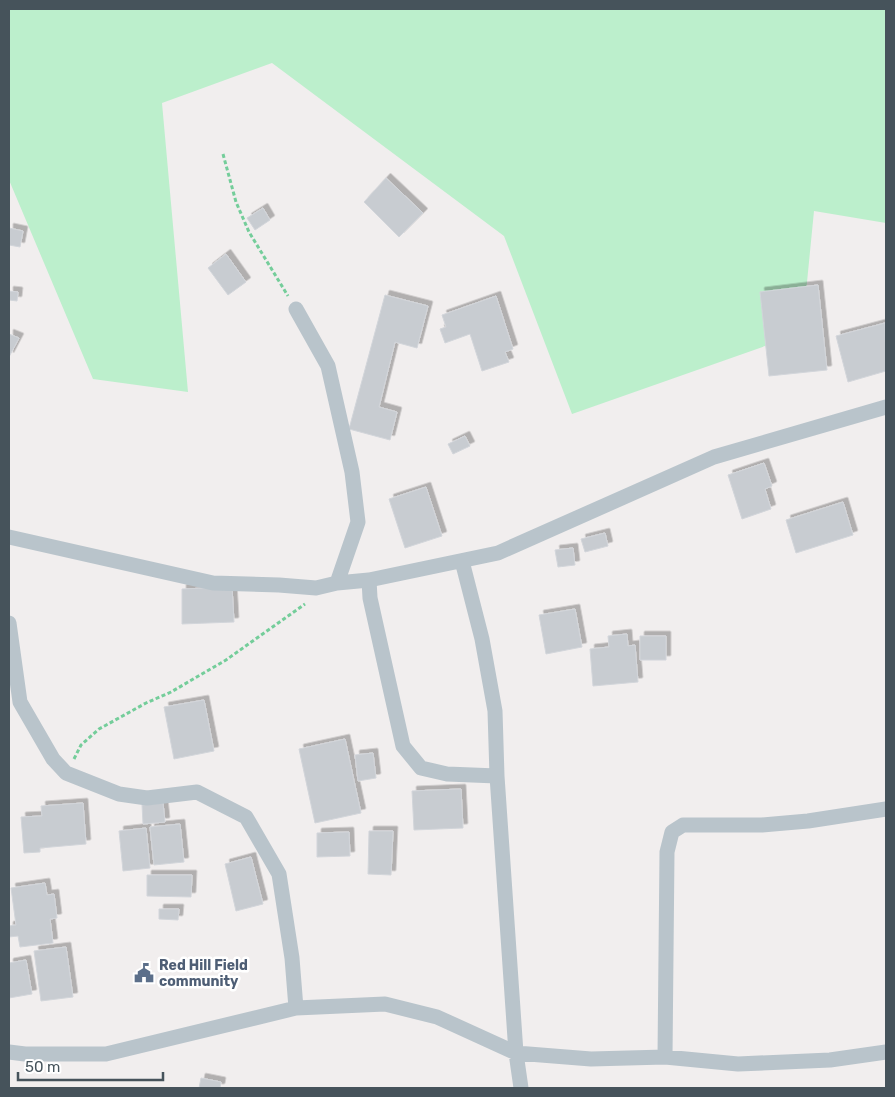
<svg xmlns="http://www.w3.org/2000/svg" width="895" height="1097" font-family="Rubik,sans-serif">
  <defs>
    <filter id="shadow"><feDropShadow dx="4.5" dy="-4.5" stdDeviation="0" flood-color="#0004"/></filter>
  </defs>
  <rect width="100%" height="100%" fill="#f1eeee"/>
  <path fill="#bcefcc" d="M9,9H886V223L814,211L802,333L572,414L504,236L272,63L162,103L188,392L93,379L9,180Z"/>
  <path fill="#c8ccd1" stroke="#d2d5da" filter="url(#shadow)" d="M386,178L423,213L399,237L364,202Z
    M263,208L270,220L255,230L247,218Z
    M9,228L23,231L20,247L9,245Z
    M226,254L246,282L228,295L208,268Z
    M818,285L827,370L769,376L760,292Z
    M9,291L18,292L17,301L9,300Z
    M385,295L428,306L417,348L395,342L379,407L397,412L390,440L349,429Z
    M496,296L513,349L505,352L509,362L482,371L470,334L445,343L440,329L446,327L442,315Z
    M885,323L886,371L848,382L836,336Z
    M9,334L19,338L9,357Z
    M465,436L470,446L453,454L448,444Z
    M764,463L772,486L765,489L771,509L742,519L728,475Z
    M426,487L442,536L405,548L389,499Z
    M843,502L853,535L796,553L786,520Z
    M605,533L608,546L585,552L581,539Z
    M573,548L575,565L558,567L555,550Z
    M232,587L234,622L182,624V589Z
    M575,609L582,647L546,654L539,615Z
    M627,634L628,646L635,645L638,682L593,686L590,649L609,647L608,636Z
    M640,636H666V660H640Z
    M204,700L214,751L174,759L164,707Z
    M345,739L361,813L315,823L299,749Z
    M373,753L376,778L358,781L355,755Z
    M461,789L463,828L414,830L412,791Z
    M83,803L86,844L40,848V852L24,853L21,817L42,816L41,806Z
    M163,803L165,822L143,824L142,805Z
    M180,824L184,862L154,865L150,827Z
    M146,828L150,868L123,871L119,831Z
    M369,831H393L391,875L368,874Z
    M349,832L350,856L317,857V833Z
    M251,857L263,904L236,911L225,864Z
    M147,875H192L191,897L147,896Z
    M45,883L47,895L54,894L57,918L50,919L53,943L20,947L18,936L9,937V926L16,925L11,888Z
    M159,909H179L178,920L159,919Z
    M66,947L73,997L41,1001L34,951Z
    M26,960L32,994L9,998V963Z
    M201,1078L221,1082L220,1088H199Z"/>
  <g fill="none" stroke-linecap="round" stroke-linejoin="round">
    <path stroke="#74cd9a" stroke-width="3" stroke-dasharray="4 2.5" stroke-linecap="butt" d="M223,154L236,202L249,232L288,296
      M74,759L81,745L99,729L146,703L171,692L226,660L305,604"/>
    <path stroke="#b9c4cb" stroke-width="15" d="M296,309L328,366L352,472L358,522L337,583
      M9,537L213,583L279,585L316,588L337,583L369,580L498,553L714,457L886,407
      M462,561L482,639L495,711L497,776L516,1053L521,1088
      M369,580L370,598L403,746L421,768L447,774L497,776
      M9,623L20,702L53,759L66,773L119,794L147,798L197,792L246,817L279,874L292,958L296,1008
      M9,1052L25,1054H106L296,1008L385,1004L437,1017L516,1053L591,1059L665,1057L738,1064L830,1060L886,1052
      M665,1057L667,852L672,832L683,825H762L808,821L886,809"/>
  </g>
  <defs>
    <symbol id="civic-bare" viewBox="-9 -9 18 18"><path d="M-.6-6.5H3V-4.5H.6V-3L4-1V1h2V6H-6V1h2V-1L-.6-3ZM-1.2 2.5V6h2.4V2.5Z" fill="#5c6f8a" stroke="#fff" stroke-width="2.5" paint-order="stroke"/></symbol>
  </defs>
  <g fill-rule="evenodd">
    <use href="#civic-bare" x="130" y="959" width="28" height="28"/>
  </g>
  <g text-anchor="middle" stroke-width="5" stroke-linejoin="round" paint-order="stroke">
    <g font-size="14" font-weight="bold" fill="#4e5e75" stroke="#fff" text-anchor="start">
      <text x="159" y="970">Red Hill Field<tspan x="159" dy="16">community</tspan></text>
    </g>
  </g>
  <rect width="895" height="1097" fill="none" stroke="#46535b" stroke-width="20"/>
  <path d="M18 1072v8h145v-8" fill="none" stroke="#46535b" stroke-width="2.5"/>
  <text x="25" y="1072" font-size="15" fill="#46535b" stroke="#ffffff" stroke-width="4" paint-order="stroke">50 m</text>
</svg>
